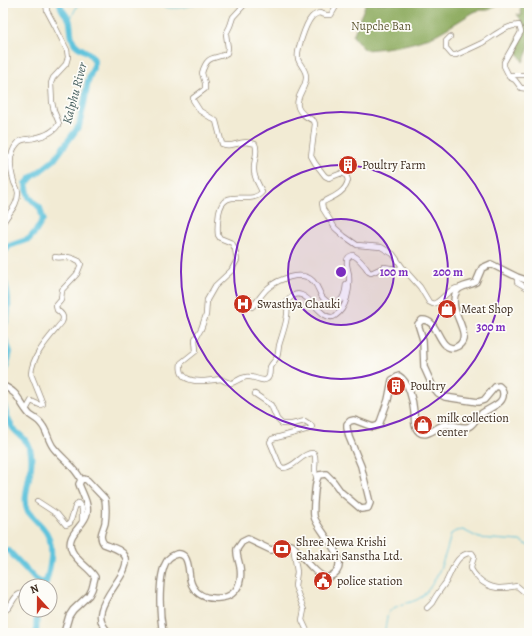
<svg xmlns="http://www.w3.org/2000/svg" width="532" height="636" font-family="Alegreya,serif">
  <rect width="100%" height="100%" fill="#fdfcf7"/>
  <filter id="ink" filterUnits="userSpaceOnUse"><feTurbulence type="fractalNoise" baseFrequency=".025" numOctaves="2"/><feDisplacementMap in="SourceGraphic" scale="8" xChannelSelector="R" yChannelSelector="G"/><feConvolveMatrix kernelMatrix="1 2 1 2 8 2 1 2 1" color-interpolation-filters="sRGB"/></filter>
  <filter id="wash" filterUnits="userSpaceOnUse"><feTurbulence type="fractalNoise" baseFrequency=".012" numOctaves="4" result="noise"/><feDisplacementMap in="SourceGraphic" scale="16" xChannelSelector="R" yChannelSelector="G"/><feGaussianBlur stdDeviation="0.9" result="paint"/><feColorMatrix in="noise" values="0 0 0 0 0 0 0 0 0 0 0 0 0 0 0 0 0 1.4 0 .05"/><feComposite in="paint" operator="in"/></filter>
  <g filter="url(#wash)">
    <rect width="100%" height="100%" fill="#f2ebd4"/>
    <path fill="#8dab5e" stroke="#646a3e" d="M366,3H499C487,15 485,7 474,12C462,19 450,27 437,34C415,45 389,48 365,50L353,36Z
      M522,3H529V48L523,62C521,57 515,50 516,45C517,31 532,33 517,14L522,16L520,11Z"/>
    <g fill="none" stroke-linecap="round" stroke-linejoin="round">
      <path stroke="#5ec3dc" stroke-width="1" d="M149,3C173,10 176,10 200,3
        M70,20L77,6V3
        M384,633C386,627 386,617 389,612C397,603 411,604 420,598C437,585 446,554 451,534L456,531L463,530L479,538L520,541L529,546"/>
      <path stroke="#5ec3dc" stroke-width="6" d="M3,254L9,246L29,239L36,231L43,219L40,208L29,197L26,184L31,178L54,160L79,126L85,99L88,81L95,63C91,50 82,52 75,44C69,37 72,26 69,19C65,12 61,12 60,3
        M3,276C9,294 11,312 3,329
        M3,334L10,352L3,379
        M3,400C5,410 7,420 13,428C20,437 26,437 30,449C36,469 21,493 27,510C29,514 39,523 43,528C57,543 50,569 45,586
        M3,550H8L35,579L40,582H46
        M36,633L37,610"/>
    </g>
  </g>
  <g filter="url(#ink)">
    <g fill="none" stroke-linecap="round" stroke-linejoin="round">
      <defs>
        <path id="minor" d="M246,3L233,17L230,26L226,34L228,48L227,53C216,61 208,52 202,73L205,83V89L193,98V100L200,111L216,121L222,144C233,149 241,138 255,144C259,152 253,161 254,170C254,179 259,184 262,192C250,207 224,185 219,213C218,220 217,228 218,235L220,238L232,243L235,249L237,260L231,271L215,286L207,300L206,315L201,329L195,339L196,351L181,363C177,387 208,381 221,379C236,388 233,379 246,377C253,375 262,383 267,379C271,376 269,371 270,367C272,363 275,361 277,357C279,352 278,347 280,342C284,329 289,316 287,302C304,276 320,325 335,316C347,308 350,289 349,276C349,271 346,266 347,261C347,257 350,256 353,255C360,259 365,266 369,272L371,273L384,267L397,269L403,268
          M338,3L331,15H326L319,13C316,14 313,15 311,18C306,24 296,51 298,59C300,66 307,70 306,78C306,88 295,97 298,107C300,114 308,118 314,121L315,124L311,156L315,163L325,176L329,178L342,173L346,175L348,180C346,192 333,197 323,202L322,203L323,209L335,228L344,236L357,245L381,247L393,254L403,268L420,287L429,302L433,304C443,301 446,289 461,287
          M450,37L446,41V48L452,55H456C465,51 474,47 482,43C494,36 504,26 519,25L521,32L504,62V66L509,76
          M529,75H511L509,77L515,80L521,88L529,89
          M3,158L10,157
          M3,223C8,213 18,206 18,193C18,189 15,185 14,182C10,169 8,154 17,144C21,138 28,140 34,138C44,136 55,132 59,123L54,111L52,102L51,83L53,78L66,64L68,57L67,50L55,26L47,11L46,3
          M517,277V282L529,289
          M252,307C258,301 262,293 268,288C278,279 302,270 313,281C322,290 317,298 332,304C343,303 345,294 346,284L349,282
          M255,394L271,405L277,419L282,424H292L305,421L311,425L312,427L309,429L272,439L270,442L280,466L283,468C295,468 302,452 314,453C318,461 312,470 317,479
          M26,410L31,401L40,405L43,404L31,374C32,355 50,337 62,322C65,316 61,313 57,310L56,306L61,300L62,290L77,274L81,264L79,261C75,259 70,257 66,257C61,257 59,258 55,257
          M37,501L57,514L66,525L70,523L75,507L78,503L82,508V523
          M293,546L297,572L295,586L304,610L302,620L308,633
          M427,608L432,603C436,595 441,589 446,582C452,571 457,552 472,553L474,556C474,560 471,564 471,568C472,572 476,576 479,579C491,590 501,589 517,586L529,596
          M3,611C13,610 11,592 26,593"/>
        <path id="tertiary" d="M3,386C19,392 19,403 30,415C34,418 39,420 42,425C47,431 48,440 53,447C62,459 76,467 81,480
          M64,633L69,616L73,610L89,595L92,589L95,577C89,567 77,562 72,551C64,535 85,526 87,513C89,504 82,493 79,484L81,480L84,479L87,480L105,499C106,506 106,516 105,523C103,531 98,536 104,544C111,547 121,549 125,556C135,575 79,610 110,633
          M163,633C160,617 155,561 174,555C178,553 182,554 185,557C191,566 187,578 193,587C197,594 205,598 213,598C234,600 243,586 240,567C239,561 236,555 237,549L242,542L248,539L271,550C279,549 285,542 293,546C299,552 320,581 329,577C358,565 316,530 314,516C313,509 315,485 317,479L319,475L326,474L333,481L341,492L361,509L368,508L370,503L361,466L349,437L347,428V424L350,421L354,420L357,421L373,427L379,425L388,400L392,380L399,376C409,382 413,401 414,412C415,418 413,427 419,432C427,438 436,427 444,425C452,423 460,429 468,427C474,425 476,417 481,414C489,407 508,404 502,389L499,386L495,387L484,400L478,402L445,397L438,393L433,387L424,367L423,340L418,324L422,320C438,319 438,347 452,348C455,348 456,347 458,346C471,338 457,319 455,309C454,304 453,296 457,291C461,285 470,286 476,282L482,268L491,264L517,277L529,281"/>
      </defs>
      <use href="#minor" stroke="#968a79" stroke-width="6"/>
      <use href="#tertiary" stroke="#968a79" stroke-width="8"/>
      <use href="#minor" stroke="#fff" stroke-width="4.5"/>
      <use href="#tertiary" stroke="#fff" stroke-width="5.5"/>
    </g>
  </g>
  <circle cx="341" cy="272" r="53" fill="#7b2cbf" fill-opacity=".12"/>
  <g fill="none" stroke="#7b2cbf" stroke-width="2">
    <circle cx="341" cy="272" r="53"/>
    <circle cx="341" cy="272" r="107"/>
    <circle cx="341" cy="272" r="160"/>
  </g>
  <defs>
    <symbol id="building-disc" viewBox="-11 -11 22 22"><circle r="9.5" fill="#c8321e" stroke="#fdfcf7"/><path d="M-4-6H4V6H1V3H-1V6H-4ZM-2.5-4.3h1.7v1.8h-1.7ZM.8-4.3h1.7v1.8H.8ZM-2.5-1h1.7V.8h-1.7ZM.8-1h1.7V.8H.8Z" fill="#fff"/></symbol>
    <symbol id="hospital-disc" viewBox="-11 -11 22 22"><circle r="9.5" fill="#c8321e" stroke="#fdfcf7"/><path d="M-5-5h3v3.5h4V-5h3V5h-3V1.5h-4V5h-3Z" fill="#fff"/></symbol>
    <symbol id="shop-disc" viewBox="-11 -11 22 22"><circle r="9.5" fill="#c8321e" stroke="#fdfcf7"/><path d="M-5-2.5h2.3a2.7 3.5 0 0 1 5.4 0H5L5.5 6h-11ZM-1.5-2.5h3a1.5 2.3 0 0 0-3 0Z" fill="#fff"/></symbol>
    <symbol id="bank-disc" viewBox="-11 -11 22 22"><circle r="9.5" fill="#c8321e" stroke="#fdfcf7"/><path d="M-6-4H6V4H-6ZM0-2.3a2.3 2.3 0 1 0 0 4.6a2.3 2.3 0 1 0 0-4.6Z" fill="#fff"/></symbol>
    <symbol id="civic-disc" viewBox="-11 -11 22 22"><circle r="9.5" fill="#c8321e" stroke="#fdfcf7"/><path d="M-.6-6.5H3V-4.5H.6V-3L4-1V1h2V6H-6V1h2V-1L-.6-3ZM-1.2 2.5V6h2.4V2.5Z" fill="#fff"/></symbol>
  </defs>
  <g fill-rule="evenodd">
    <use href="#building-disc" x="337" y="154" width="22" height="22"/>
    <use href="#hospital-disc" x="232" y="293" width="22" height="22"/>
    <use href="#shop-disc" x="436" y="298" width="22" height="22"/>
    <use href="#building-disc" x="385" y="375" width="22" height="22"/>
    <use href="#shop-disc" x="412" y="414" width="22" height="22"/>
    <use href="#bank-disc" x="271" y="538" width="22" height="22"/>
    <use href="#civic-disc" x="312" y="570" width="22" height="22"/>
  </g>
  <g text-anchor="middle" stroke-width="3.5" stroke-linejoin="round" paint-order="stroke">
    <g font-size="12" fill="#5f5935" stroke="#fdfcf7">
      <text x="381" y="30">Nupche Ban</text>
    </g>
    <g font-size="12" fill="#3b2a1e" stroke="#fdfcf7" text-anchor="start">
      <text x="362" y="169">Poultry Farm</text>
      <text x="257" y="308">Swasthya Chauki</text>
      <text x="461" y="313">Meat Shop</text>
      <text x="410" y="390">Poultry</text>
      <text x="437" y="422">milk collection<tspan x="437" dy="14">center</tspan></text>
      <text x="296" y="546">Shree Newa Krishi<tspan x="296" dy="14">Sahakari Sanstha Ltd.</tspan></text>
      <text x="337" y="585">police station</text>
    </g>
    <g font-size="13" font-style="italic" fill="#476060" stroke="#fdfcf7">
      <text transform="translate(74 93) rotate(-75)" y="5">Kalphu River</text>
    </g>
  </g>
  <circle cx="341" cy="272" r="6" fill="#7b2cbf" stroke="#fdfcf7" stroke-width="2"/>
  <g font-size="12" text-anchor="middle" font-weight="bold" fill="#7b2cbf" stroke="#fdfcf7" stroke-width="3.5" stroke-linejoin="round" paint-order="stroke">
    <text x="394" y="276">100 m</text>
    <text x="448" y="276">200 m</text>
    <text x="491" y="331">300 m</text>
  </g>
  <rect width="532" height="636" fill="none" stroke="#fdfcf7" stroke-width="16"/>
  <g transform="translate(38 598) rotate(339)"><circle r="19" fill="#fdfcf7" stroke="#afa8a0"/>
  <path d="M0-3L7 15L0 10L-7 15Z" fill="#c8321e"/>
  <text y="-6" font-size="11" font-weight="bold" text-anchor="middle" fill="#3b2a1e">N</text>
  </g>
</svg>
